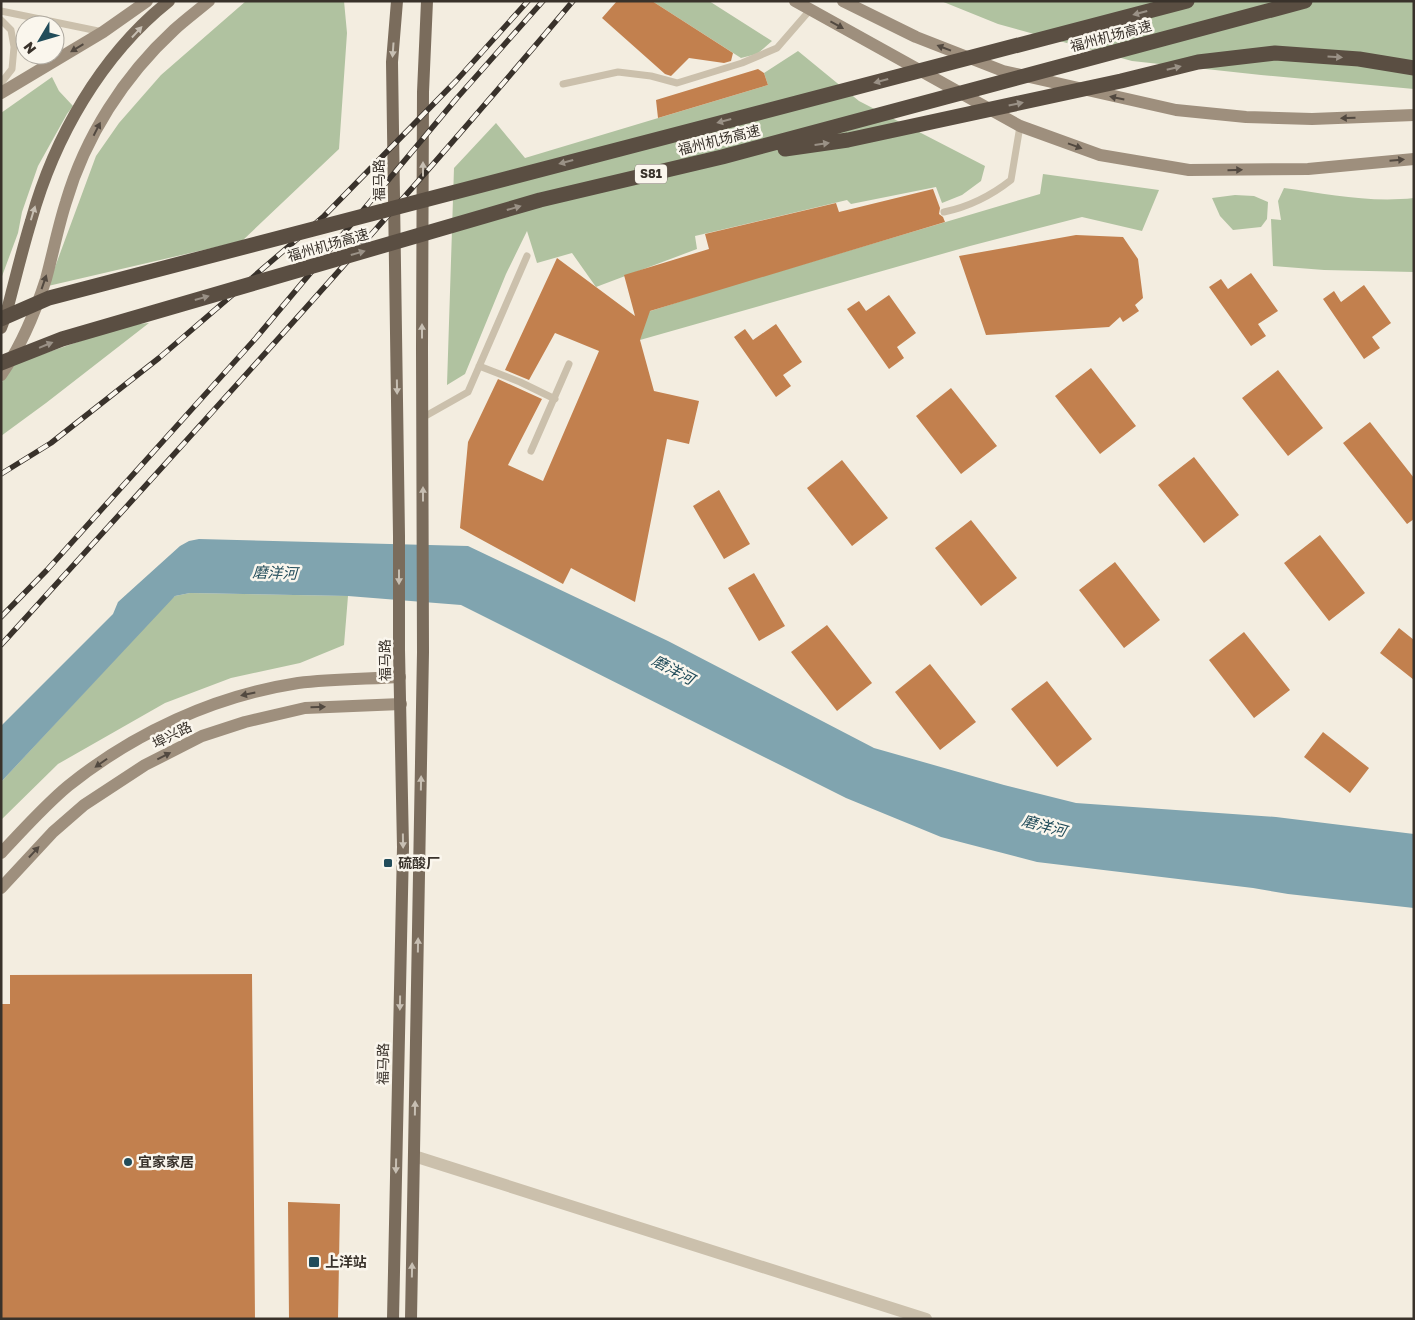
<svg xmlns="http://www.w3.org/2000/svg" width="1415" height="1320" font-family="'Golos Text','Noto Sans SC',sans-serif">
  <rect width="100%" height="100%" fill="#f3ede0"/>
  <path fill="#b0c2a0" d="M246,1H344L347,33L339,149L242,241L48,286L96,156L119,123L161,75Z
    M652,1H709L772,41L757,54L741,58Z
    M941,1H1414V89L1261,75L1132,61L998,24Z
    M798,51L859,101L985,166L981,181L962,195L942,203L936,187L851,204L847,200L695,236L697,249L596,287L572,253L537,263L527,231L506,274L465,374L447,385L454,168L496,123L525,158L768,85L764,73Z
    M52,77L59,91L73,106L67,114L38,166L22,212L18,233L1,279V113Z
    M1043,174L1159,190L1142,231L1082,217L970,246L640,340L635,316L713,291L1040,194Z
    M1284,188C1327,194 1370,203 1414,198V272L1324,270L1273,266L1271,219L1281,220L1278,201Z
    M1235,195L1254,196L1268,202L1267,219L1261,227L1233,230L1220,216L1212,198Z
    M149,323L46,403L1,436V384L11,365L127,325Z
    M190,593L348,596L344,645L300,663L231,678L165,703L58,764L1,820V782L169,601L175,596Z"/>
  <path fill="#80a4af" d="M199,539L468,546L668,641L874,748L1004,785L1076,803L1276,817L1414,834V908L1288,894L1253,888L1037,862L941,837L846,798L461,605L348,596L190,593L175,596L1,782V726L113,614L118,602L180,546L189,541Z"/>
  <path fill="#c2804e" d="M617,1H652L733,53L731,61L724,63L689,58L671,76L665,74L602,18Z
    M758,69L764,73L768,85L658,118L656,100Z
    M933,189L940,208L939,214L943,217L945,222L650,311L640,340L654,391L699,401L689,444L667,439L635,602L571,568L563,584L460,528L468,442L498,379L542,399L508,465L543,481L599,351L555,333L529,380L505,370L557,258L635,316L624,275L709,249L705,234L836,203L839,212Z
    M1076,235L1123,237L1138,259L1143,298L1135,305L1139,311L1123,322L1120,317L1109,327L986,335L959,256Z
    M1251,273L1278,311L1258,324L1266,336L1251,346L1209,287L1221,279L1228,289Z
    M1364,285L1391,323L1372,337L1380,348L1364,359L1323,299L1334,291L1341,302Z
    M889,295L916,333L897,347L904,358L889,369L847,309L859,301L866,311Z
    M776,324L802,362L783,375L791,386L776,397L734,337L745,329L753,340Z
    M1091,368L1136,426L1100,454L1055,396Z
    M1278,370L1323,428L1288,456L1242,398Z
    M951,388L997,446L961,474L916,416Z
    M1370,422L1414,478V519L1407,524L1343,443Z
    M1194,457L1239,515L1204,543L1158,485Z
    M842,460L888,518L852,546L807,488Z
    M719,490L750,544L724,559L693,506Z
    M971,520L1017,578L981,606L935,548Z
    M1320,535L1365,593L1329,621L1284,563Z
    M1115,562L1160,620L1124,648L1079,590Z
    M754,573L785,626L759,641L728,588Z
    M827,625L872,683L837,711L791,652Z
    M1399,628L1414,640V680L1380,653Z
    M1244,632L1290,690L1254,718L1209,660Z
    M930,664L976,722L940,750L895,692Z
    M1047,681L1092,739L1057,767L1011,709Z
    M1323,732L1369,768L1350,793L1304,757Z
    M252,974L255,1319H1V1004H10V975Z
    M288,1202L340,1204L338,1319H289Z"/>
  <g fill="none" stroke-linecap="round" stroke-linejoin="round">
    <path stroke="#cbc0ac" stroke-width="7" d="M1,11L103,32
      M1,20L11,30L14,47L12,69L1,83
      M563,84L618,72L651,76L677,83L742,63L777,48L810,10
      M944,212C968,207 992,195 1011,180L1020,126
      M479,366L520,382L555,399
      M422,418L468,392L527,256
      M531,451L569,364"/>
    <path stroke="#cbc0ac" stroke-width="12" d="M414,1156L926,1319"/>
    <path stroke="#9e8f7d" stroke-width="12" d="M795,1L1020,126L1100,155L1189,170L1308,169L1414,159
      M843,1L916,37L1003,71L1176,110L1246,117L1312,119L1414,115
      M1,93L103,32L147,1
      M1,375C20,348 36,310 46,279C53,253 58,227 66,202C85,137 124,76 174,30C185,20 197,11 209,1
      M1,853C23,830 44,806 68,786C134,733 214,696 298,683C331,679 366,679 400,677
      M1,888L53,832L84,805L145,765L202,736L245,722L305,708L401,704"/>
    <path stroke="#7a6c5c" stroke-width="12" d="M1,328C6,316 9,303 12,291C18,268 24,244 31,221C54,138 101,55 169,1
      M393,1319L403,847L399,650V536L392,62L397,1
      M411,1319L423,652L422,349L423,92L427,1"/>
    <defs>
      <path id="rail" d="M1,474L51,443L159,358L324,216L456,81L528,1
        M1,617L47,570L256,338L457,98L543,1
        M1,645C194,432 388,221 573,1"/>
    </defs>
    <use href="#rail" stroke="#39322b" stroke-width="5.5"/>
    <use href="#rail" stroke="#faf6ed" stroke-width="4" stroke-dasharray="11" stroke-linecap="butt"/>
    <path stroke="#5a4e42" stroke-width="15" d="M785,149L848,140L1121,81L1198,62L1275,53L1359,59L1414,68
      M1,319L49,298L1187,1
      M1,363L62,339L540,200L722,157L1305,1"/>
  </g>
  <defs><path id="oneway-solid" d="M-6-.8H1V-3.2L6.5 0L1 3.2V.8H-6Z" transform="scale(1.25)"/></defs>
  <g fill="#9a9186">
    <use href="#oneway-solid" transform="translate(1140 13) rotate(165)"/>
    <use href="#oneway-solid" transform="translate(1335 57) rotate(4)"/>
    <use href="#oneway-solid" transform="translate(1174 68) rotate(-14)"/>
    <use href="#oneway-solid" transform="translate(881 81) rotate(165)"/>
    <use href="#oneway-solid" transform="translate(1016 104) rotate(-12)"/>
    <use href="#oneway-solid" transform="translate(724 121) rotate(165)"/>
    <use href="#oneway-solid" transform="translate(822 144) rotate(-8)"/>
    <use href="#oneway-solid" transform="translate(566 162) rotate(165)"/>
    <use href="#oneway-solid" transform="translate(514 208) rotate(-16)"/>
    <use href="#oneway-solid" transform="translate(358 253) rotate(-16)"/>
    <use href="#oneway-solid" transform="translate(202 298) rotate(-16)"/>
    <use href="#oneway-solid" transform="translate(46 345) rotate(-22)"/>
  </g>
  <g fill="#524940">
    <use href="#oneway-solid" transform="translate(837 25) rotate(29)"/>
    <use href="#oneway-solid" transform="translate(77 48) rotate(149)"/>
    <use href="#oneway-solid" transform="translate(944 48) rotate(-159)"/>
    <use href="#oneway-solid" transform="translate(1117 98) rotate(-168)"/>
    <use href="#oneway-solid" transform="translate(1348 118) rotate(178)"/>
    <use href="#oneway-solid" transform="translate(97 129) rotate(-63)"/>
    <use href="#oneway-solid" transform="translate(1075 146) rotate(20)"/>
    <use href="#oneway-solid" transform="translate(1397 160) rotate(-5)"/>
    <use href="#oneway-solid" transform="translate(1235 170) rotate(-1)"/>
    <use href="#oneway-solid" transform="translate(44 282) rotate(-71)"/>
    <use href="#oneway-solid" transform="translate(248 694) rotate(168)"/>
    <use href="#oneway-solid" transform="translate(318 707) rotate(-2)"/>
    <use href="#oneway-solid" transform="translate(164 756) rotate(-27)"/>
    <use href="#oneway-solid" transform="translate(101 763) rotate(145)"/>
    <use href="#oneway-solid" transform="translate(34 852) rotate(-47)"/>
  </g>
  <g fill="#c7bfb3">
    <use href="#oneway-solid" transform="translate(137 32) rotate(-47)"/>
    <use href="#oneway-solid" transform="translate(393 50) rotate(94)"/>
    <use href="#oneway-solid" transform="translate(423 169) rotate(-90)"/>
    <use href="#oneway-solid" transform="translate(33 213) rotate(-73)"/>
    <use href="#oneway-solid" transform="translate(422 331) rotate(-90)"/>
    <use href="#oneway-solid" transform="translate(397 387) rotate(89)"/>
    <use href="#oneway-solid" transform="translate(423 494) rotate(-90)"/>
    <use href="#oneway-solid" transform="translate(399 577) rotate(90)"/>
    <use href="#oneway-solid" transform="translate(421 783) rotate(-89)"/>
    <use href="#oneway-solid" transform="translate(403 841) rotate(89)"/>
    <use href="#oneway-solid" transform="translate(418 945) rotate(-89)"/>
    <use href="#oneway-solid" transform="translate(400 1003) rotate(91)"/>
    <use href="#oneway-solid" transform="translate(415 1108) rotate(-89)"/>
    <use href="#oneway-solid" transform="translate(396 1166) rotate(91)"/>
    <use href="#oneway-solid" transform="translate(412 1270) rotate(-89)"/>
  </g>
  <g fill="#214c5a" stroke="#faf6ed" stroke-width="2">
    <rect x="383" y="858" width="10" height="10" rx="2.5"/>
    <circle cx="128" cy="1162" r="5"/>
    <rect x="308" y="1256" width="12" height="12" rx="2.5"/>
  </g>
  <g text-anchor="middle" stroke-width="5" stroke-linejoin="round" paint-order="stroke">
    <rect fill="#faf6ed" stroke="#736d65" stroke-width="1" x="635" y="164.5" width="32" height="19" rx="4"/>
    <g font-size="12" font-weight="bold" fill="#39322b">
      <text x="651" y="178">S81</text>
    </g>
    <g font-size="14" fill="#39322b" stroke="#faf6ed">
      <text transform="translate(1111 36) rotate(-15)" y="5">福州机场高速</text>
      <text transform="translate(719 140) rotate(-14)" y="5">福州机场高速</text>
      <text transform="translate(379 180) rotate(-91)" y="5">福马路</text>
      <text transform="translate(328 245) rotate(-16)" y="5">福州机场高速</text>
      <text transform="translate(385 660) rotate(-91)" y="5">福马路</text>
      <text transform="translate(172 735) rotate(-27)" y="5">埠兴路</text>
      <text transform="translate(383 1064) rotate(-89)" y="5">福马路</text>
    </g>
    <g font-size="14" font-weight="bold" fill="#39322b" stroke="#faf6ed" text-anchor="start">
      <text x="398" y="868">硫酸厂</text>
      <text x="138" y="1167">宜家家居</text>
      <text x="325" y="1267">上洋站</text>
    </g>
    <g font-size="15" font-style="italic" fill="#214c5a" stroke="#faf6ed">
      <text transform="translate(275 573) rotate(2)" y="5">磨洋河</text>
      <text transform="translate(673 670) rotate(28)" y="5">磨洋河</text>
      <text transform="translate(1044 826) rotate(15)" y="5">磨洋河</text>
    </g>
  </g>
  <rect width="1415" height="1320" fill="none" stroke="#39322b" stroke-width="5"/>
  <g transform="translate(40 40) rotate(232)"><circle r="24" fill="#faf6ed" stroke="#ada89f"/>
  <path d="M0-4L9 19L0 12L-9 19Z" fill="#214c5a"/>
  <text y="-8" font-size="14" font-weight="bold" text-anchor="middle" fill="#39322b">N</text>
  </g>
</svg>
